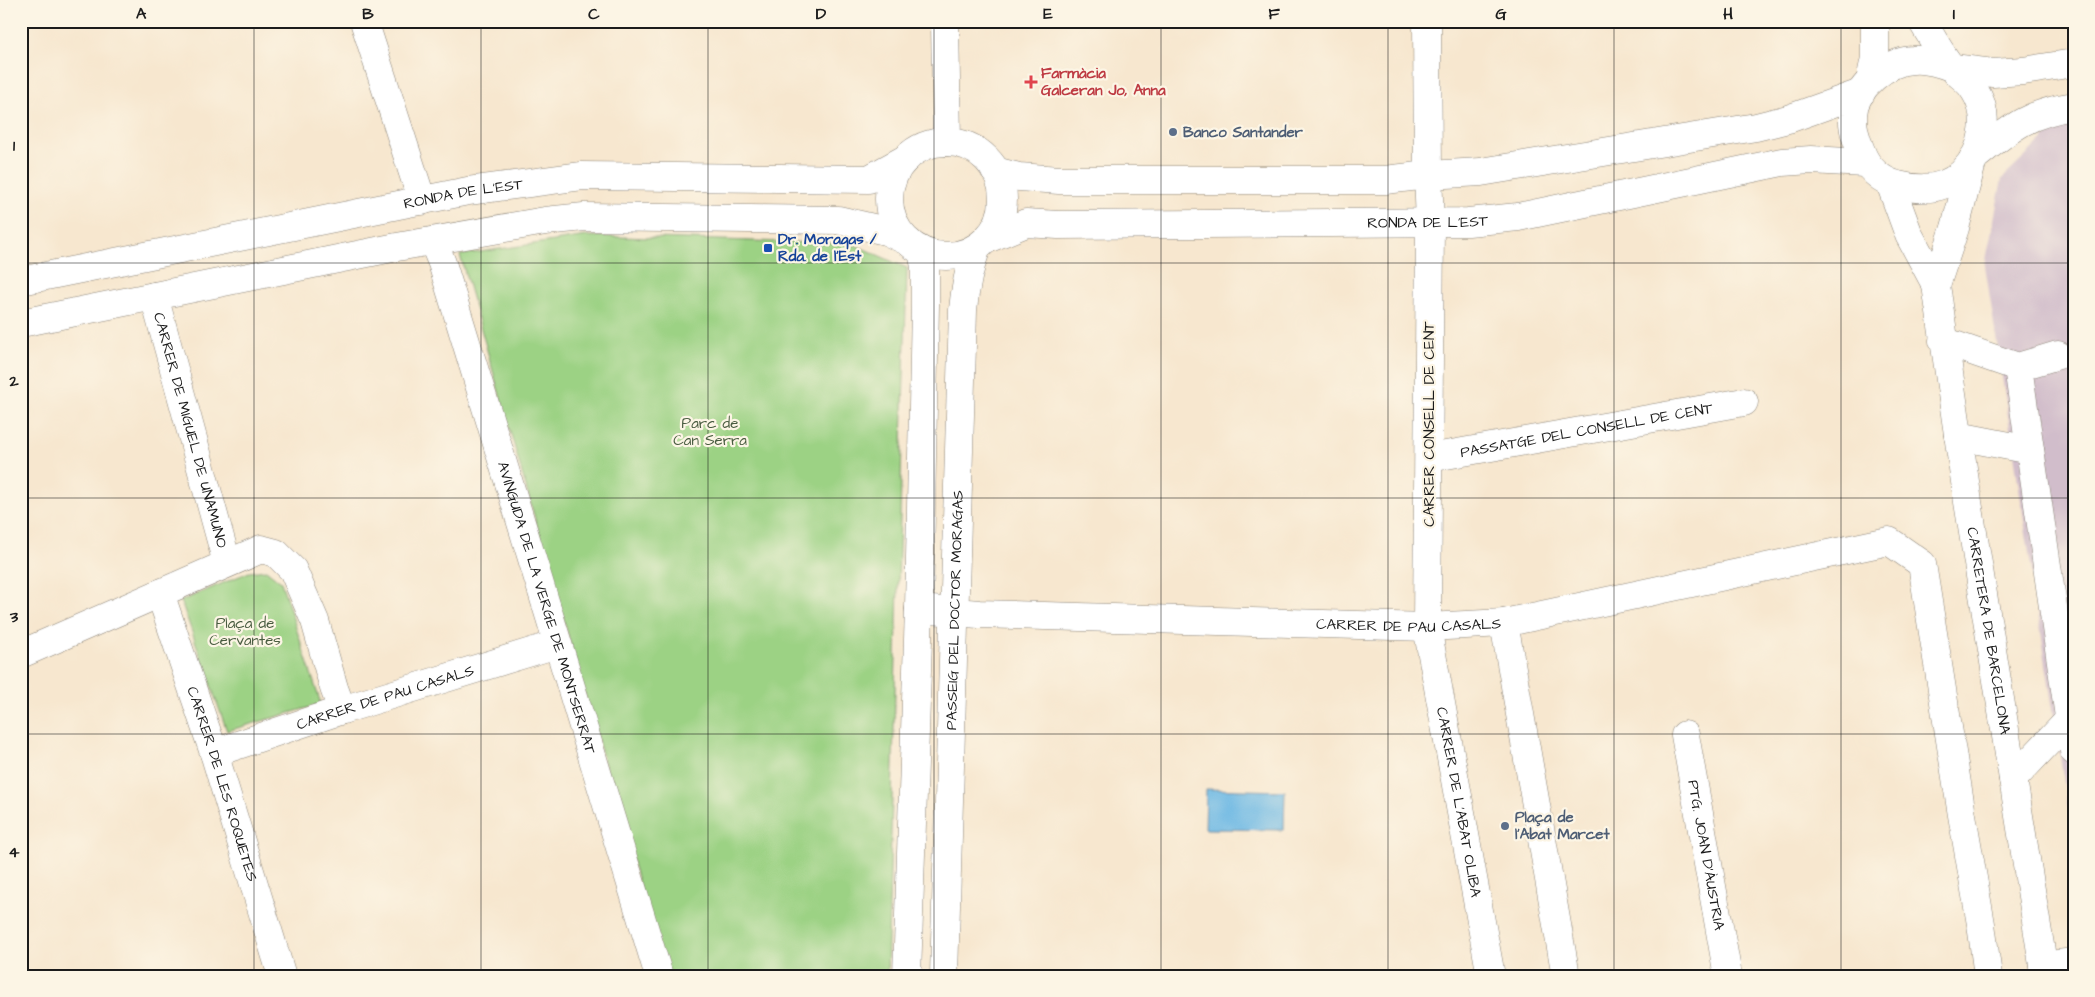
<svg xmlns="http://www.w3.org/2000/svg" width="2095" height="997" font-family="'Architects Daughter',sans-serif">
  <rect width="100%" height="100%" fill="#fcf5e5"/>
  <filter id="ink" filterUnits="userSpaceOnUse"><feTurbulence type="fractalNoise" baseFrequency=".02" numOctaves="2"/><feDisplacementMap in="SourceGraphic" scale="10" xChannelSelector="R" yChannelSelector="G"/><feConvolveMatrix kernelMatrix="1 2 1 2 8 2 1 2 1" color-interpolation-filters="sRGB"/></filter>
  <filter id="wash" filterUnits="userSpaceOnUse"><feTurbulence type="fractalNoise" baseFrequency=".0096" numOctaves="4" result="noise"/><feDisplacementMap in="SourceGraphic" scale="20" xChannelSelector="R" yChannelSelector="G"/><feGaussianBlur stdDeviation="1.12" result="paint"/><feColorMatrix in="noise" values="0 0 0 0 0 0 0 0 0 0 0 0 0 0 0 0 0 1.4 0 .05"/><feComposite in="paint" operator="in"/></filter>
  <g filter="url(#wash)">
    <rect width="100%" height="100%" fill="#f7e7cf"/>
    <path fill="#d1bdcb" d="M2074,125V847L1985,265L2002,179L2054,129Z"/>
    <path fill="#9cd284" stroke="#5c7750" d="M587,236L853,244L907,268L887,976H665L460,255Z
      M266,570L281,582L321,704L227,731L181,601L249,572Z"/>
    <path fill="#6ab7e4" stroke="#436a80" d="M1206,789L1285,791L1284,830L1205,829Z"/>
  </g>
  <g filter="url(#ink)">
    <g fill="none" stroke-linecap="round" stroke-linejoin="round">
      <defs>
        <g id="street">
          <path d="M364,21L422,201"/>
          <path d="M945,21L947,142"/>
          <path id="s1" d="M1427,21L1428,175L1430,222L1427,627L1491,976"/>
          <path id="s2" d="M433,241L442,263L659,976"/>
          <path id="s3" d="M154,296L227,563"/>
          <path d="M1943,341L2018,367L2058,355"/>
          <path d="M2018,367L2074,751"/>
          <path d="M1958,436L2030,450"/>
          <path id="s4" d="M1429,458L1744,402"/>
          <path id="s5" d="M160,593L214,753L282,976"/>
          <path id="s6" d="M919,609L979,614L1427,627L1504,623L1889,541L1922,564L1962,815L1981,924L1988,976"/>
          <path d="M1504,623L1566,976"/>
          <path d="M21,654L261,549L276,553L293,570L315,621L334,688L342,710"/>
          <path id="s7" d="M1685,735L1728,976"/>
          <path id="s8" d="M214,753L342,710L557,644"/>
          <path d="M2013,779L2069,720"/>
          <path d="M2043,966L2074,962"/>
          <path d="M907,976L919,609L925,305V267L922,251"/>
          <path id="s9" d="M944,976L963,310C965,287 969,268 977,247"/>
        </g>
        <g id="secondary">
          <path d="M1953,68L1993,73L2023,71L2074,63"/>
          <circle cx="946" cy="199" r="57"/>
          <path d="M1976,156C2011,128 2028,113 2074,106"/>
          <path d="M995,171L1019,177L1059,180H1385L1428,175L1481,172L1756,127L1788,119L1861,93"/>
          <path id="s10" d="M987,239L1026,223L1058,225L1468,222L1518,217L1782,162L1811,160L1865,163"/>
          <path id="s11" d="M21,281L468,191L582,176L869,179L907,158"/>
          <path d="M21,323L397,247L545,221L584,217L838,220L886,231L907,241"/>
        </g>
        <g id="primary">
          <path d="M1922,21C1932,37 1941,55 1953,69C1959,75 1967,80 1972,87C1992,114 1985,150 1962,173C1944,190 1921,191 1898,185C1881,181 1867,168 1861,151C1856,139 1852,128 1853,115C1854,88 1887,61 1913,60C1927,59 1940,63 1953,68"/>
          <path d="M1870,81L1875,58V21"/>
          <path id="s12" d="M1890,183L1909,235L1936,285L1968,502L2045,976"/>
          <path d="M1936,285L1955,228L1973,159"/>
        </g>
      </defs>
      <use href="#street" stroke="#8a8276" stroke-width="29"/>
      <use href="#secondary" stroke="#8a8276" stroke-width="29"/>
      <use href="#primary" stroke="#8a8276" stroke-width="29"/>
      <use href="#street" stroke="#fff" stroke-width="28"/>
      <use href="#secondary" stroke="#fff" stroke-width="28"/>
      <use href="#primary" stroke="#fff" stroke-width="28"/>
    </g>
  </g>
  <path fill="none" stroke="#1c1c1c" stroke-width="1" stroke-opacity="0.55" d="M254,21V976M481,21V976M708,21V976M934,21V976M1161,21V976M1388,21V976M1614,21V976M1841,21V976M21,263H2074M21,498H2074M21,734H2074"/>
  <path fill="#e0444e" stroke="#fcf5e5" stroke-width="2" d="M1028.5 74.5h5v5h5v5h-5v5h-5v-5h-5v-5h5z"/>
  <g fill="#5c6f8a" stroke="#fcf5e5" stroke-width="2">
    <circle cx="1173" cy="132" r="5"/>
    <circle cx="1505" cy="826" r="5"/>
  </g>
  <rect fill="#1a4fb4" stroke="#fcf5e5" stroke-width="2" x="763" y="243" width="10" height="10" rx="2.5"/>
  <g text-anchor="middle" stroke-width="4.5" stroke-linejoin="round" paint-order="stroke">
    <g font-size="15" font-weight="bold" fill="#be3a42" stroke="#fcf5e5" text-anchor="start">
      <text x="1041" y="78">Farmàcia<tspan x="1041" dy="17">Galceran Jo, Anna</tspan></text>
    </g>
    <g font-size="15" font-weight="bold" fill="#4e5e75" stroke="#fcf5e5" text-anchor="start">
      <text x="1183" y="137">Banco Santander</text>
      <text x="1515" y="822">Plaça de<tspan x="1515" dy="17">l'Abat Marcet</tspan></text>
    </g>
    <g font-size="15" fill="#1c1c1c" stroke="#fcf5e5">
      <text dy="5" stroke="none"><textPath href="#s11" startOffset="451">RONDA DE L'EST</textPath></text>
      <text dy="5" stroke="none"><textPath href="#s10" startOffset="444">RONDA DE L'EST</textPath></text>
      <text transform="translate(1429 424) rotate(-90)" y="5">CARRER CONSELL DE CENT</text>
      <text dy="5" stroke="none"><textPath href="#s3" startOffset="139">CARRER DE MIGUEL DE UNAMUNO</textPath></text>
      <text dy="5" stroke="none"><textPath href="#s4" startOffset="160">PASSATGE DEL CONSELL DE CENT</textPath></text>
      <text dy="5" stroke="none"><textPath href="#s2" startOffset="384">AVINGUDA DE LA VERGE DE MONTSERRAT</textPath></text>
      <text dy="5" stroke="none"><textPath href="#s9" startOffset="366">PASSEIG DEL DOCTOR MORAGAS</textPath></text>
      <text dy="5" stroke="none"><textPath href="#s6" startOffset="490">CARRER DE PAU CASALS</textPath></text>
      <text dy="5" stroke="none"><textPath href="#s12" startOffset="462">CARRETERA DE BARCELONA</textPath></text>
      <text dy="5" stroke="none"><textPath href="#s8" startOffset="180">CARRER DE PAU CASALS</textPath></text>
      <text dy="5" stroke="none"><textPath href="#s5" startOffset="201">CARRER DE LES ROQUETES</textPath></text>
      <text dy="5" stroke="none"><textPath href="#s1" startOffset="784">CARRER DE L'ABAT OLIBA</textPath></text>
      <text dy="5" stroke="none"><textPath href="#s7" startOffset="122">PTG. JOAN D'ÀUSTRIA</textPath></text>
    </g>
    <g font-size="15" font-weight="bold" fill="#164399" stroke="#fcf5e5" text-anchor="start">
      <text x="778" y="244">Dr. Moragas /<tspan x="778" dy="17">Rda. de l'Est</tspan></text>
    </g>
    <g font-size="15" fill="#495c40" stroke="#fcf5e5">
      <text x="710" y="428">Parc de<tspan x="710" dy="17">Can Serra</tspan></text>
      <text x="245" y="628">Plaça de<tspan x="245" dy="17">Cervantes</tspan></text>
    </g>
  </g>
  <rect width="2095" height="997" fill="none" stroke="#fcf5e5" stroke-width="55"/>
  <rect x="28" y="28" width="2040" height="942" fill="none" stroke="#1c1c1c" stroke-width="2"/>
  <g font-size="16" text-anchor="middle" font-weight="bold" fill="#1c1c1c">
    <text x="141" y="19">A</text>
    <text x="368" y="19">B</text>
    <text x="594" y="19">C</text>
    <text x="821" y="19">D</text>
    <text x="1048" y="19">E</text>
    <text x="1274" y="19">F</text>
    <text x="1501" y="19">G</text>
    <text x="1728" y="19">H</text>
    <text x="1954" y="19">I</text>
    <text x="14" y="151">1</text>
    <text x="14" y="386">2</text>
    <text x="14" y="622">3</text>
    <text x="14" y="857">4</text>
  </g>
</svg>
